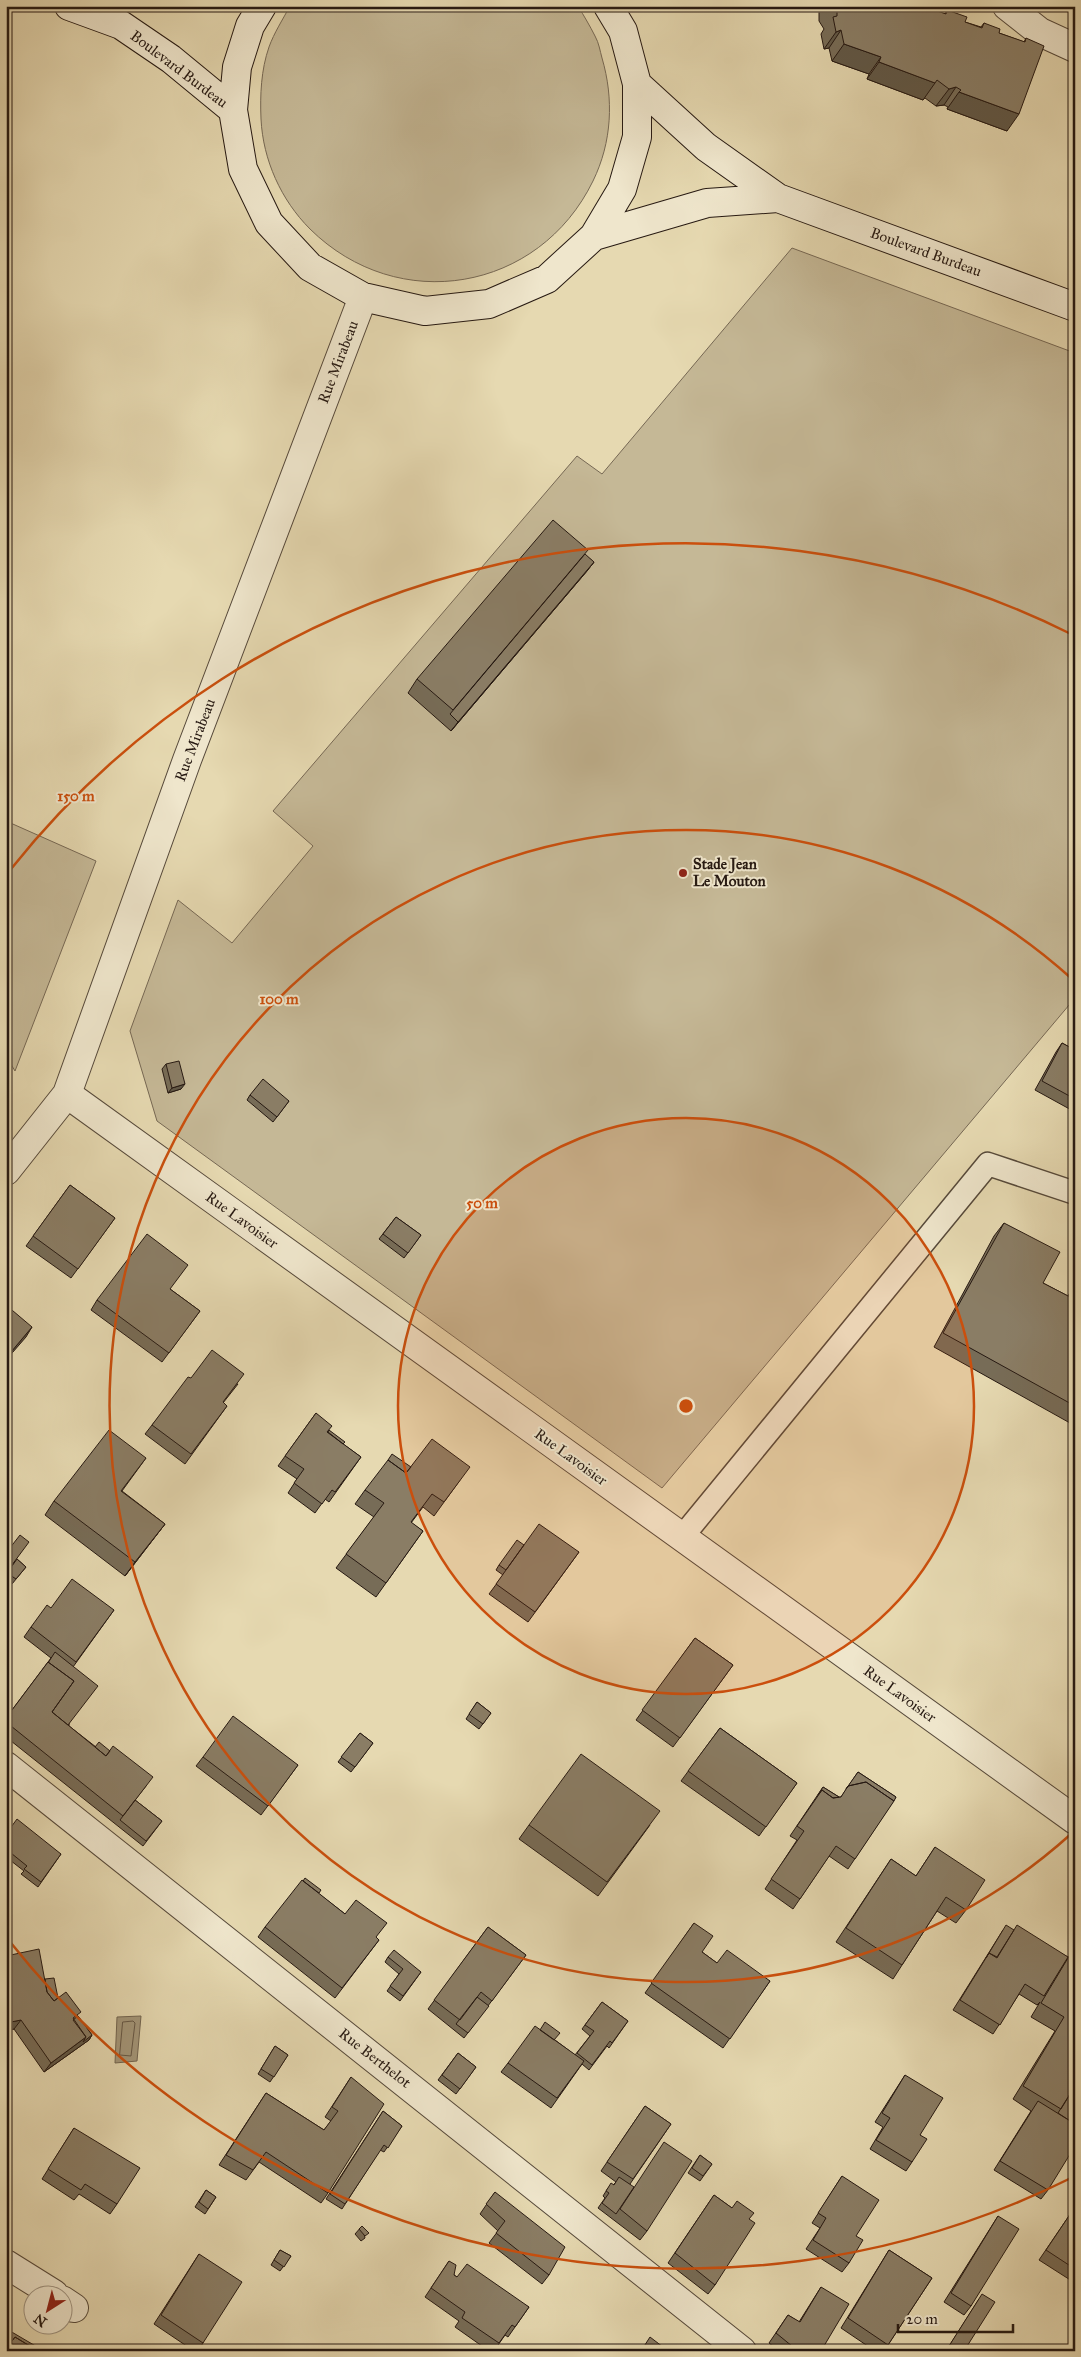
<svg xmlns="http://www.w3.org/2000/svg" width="1081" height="2357" font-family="'IM FELL Great Primer',serif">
  <rect width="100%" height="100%" fill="#e6d9b1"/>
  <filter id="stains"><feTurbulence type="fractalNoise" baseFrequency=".004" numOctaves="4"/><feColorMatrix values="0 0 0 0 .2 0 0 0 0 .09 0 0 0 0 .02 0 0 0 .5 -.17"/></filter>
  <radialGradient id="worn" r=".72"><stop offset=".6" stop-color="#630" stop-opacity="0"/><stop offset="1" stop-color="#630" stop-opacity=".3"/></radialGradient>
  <path fill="#c5b896" stroke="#766854" d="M290,6H578C584,16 590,26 595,36C599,43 600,51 602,58C614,99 612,142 593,181C539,292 398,316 310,229C281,200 263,160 261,119C260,95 261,70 269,47C274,33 283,19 290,6Z
    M792,248L1075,353V998L662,1488L157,1121L130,1031L178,900L232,943L313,846L273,811L577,456L602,474Z
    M6,821L96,861L15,1071L6,1056Z"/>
  <path fill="#a5987b" stroke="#726551" d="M141,2016L137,2061L115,2063L117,2017Z"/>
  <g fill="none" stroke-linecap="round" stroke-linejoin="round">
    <path stroke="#665846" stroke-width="1" d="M123,2022L133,2021L135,2023L131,2056L120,2055Z"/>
    <defs>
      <path id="lane" d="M682,1537L988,1164L1075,1193"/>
      <path id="street" d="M1007,6L1040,32L1075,48
        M67,1094L1075,1820
        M6,1171L67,1094L187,760L363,297
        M6,1766L742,2351
        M6,2264L54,2294
        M62,2300L74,2308"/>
      <path id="secondary" d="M69,6L121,25L171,59L233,110
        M262,6L250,26L237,67L233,110L243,169L269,223L310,267L363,297L425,311L489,304L547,279L594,236L622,189L637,137V84L623,31L608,6
        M637,84L706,147L778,198L1075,307
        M594,236L707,203L778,198"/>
    </defs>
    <use href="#lane" stroke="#56493a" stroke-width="25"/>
    <use href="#street" stroke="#56493a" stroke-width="30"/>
    <use href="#secondary" stroke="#261912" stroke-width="30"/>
    <use href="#lane" stroke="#efe6cc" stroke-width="22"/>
    <use href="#street" stroke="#efe6cc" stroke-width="28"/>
    <use href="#secondary" stroke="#efe6cc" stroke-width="28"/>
  </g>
  <path fill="#776c57" stroke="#261912" d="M813,6H923L945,14L947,10L965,22L981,27L984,23L999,33L1024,42L1026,38L1007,131L947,109L948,107L944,105L936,106L925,98L923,100L867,79L869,74L832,61L829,48L824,49L821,34L824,29L819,21V10L815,11Z
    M585,555L594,562L587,571L451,731L408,693L417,679Z
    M1062,1043L1075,1050V1112L1035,1090L1056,1052Z
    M166,1064L181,1089L168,1093L162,1069Z
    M250,1095L289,1101L273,1122L247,1100Z
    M70,1185L115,1218L71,1278L26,1246Z
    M396,1217L421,1235L404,1258L379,1239Z
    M1004,1223L1043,1283L1068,1296L1075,1284V1417L1070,1423L934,1347L994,1236Z
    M170,1289L200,1311L162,1362L91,1310L97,1300Z
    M191,1378L238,1384L223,1403L227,1406L185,1464L145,1434L152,1425Z
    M316,1413L329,1430L343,1444L361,1457L329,1502L325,1499L315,1513L288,1493L297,1479L278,1466Z
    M146,1458L122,1491L165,1524L125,1576L45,1515L54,1501Z
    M411,1467L460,1480L434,1516L423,1507L411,1523L423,1531L376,1597L336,1568L374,1517L355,1504L365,1490Z
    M524,1545L579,1552L528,1622L489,1594L503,1575L496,1570L499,1565Z
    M6,1553L17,1559L26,1567L12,1584L6,1580Z
    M51,1608L114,1610L73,1667L69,1726L146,1786L135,1800L162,1821L143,1846L6,1737V1718L51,1658L24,1637L31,1627Z
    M695,1638L733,1665L673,1747L636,1720Z
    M477,1702L491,1713L479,1729L466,1719Z
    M720,1728L797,1783L759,1836L681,1781Z
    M360,1733L373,1743L351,1772L338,1762Z
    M203,1757L298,1765L261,1815L196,1766Z
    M858,1772L896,1797L848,1869L829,1856L793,1909L765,1889L797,1840L790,1836L823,1787L839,1797H841Z
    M529,1825H650L598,1896L519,1839Z
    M6,1834L61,1854L38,1887L21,1874L24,1871L6,1857Z
    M935,1847L966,1910L956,1923L937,1911L893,1979L836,1942L891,1859L916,1876Z
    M319,1894L379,1940L335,1998L258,1937L265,1927Z
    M694,1923L702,1952L717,1963L770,1981L723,2048L645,1993Z
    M488,1927L526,1955L464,2038L428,2009Z
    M1003,1930H1014L1068,1957L1070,2094L1048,2190L1041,2199L994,2170L1031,2111L1013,2099L1055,2031L1031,2017L1040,2002L1037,2005L1019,1994L993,2034L953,2010Z
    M6,1956L45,1979L58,1998L78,2016L92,2035L89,2040L44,2072L14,2029L6,2031Z
    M388,1957L421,1972L400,2001L387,1991L399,1974L385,1962Z
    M602,2002L628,2021L609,2048L607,2046L589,2070L582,2064L551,2108L501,2072L508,2063L555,2040L575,2055L590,2036L582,2029Z
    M275,2046L288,2055L270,2082L258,2074Z
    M458,2053L476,2067L456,2094L438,2080Z
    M905,2075L920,2135L912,2162L906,2171L870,2149L883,2127L875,2122Z
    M351,2077L328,2193L321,2203L259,2162L246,2180L219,2165L266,2093L324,2130L331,2121L325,2117Z
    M645,2106L671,2124L630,2184L647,2231L640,2240L598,2208L605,2198L603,2196L608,2188L613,2185L616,2182L601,2171Z
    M383,2111L402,2126L384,2152L380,2150L342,2209L326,2199Z
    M74,2128L117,2204L110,2214L79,2194L74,2200L42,2179Z
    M700,2155L712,2164L700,2181L688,2173Z
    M842,2176L849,2263L842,2272L806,2249L820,2228L812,2223Z
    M206,2190L216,2197L205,2214L195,2207Z
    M495,2192L549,2275L542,2284L489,2243L498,2231L480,2214Z
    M714,2195L732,2208L749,2219L715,2285L708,2294L668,2263Z
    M1075,2207V2283L1039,2260Z
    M998,2216L971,2306L964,2315L944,2302Z
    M362,2226L365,2238L361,2241L355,2234Z
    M280,2250L291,2256L280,2271L271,2265Z
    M889,2250L932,2278L884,2351H875L841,2328Z
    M199,2254L203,2343L198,2351H194L154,2324Z
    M449,2261L454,2275L457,2277L529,2307L508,2337L505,2335L494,2351H489L455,2327L459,2321L425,2297Z
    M821,2287V2351H779L769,2343L788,2315L799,2322Z
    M979,2299L964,2351H946Z"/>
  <path fill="#615847" stroke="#261912" d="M818,6H822L819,10L815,11Z
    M841,30L829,48L824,49L836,32Z
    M844,44L881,57L869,74L832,61Z
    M879,62L935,83L923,100L867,79Z
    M956,87L944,105L936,106L949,89Z
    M959,92L1019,114L1007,131L947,109Z
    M594,562L587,571L451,731L458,722Z
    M185,1084L181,1089L168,1093L172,1088Z
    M32,1327L26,1337L6,1360V1358Z
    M165,1524L125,1576L135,1562Z
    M21,2020L14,2029L6,2031V2023Z
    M92,2035L89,2040L44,2072L51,2063L86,2037Z"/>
  <path fill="#8a7d65" stroke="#261912" d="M833,6H923L946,14L947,10L967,17L965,22L982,28L984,23L1000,29L999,33L1025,42L1026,38L1044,46L1019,114L959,92L961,90L956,87L949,89L937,80L935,83L879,62L881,57L844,44L841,30L836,32L833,17L837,16V12Z
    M553,520L588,550L453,710L417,679Z
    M585,554L594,562L458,722L450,714Z
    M1062,1043L1075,1050V1099L1042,1081Z
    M179,1061L185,1084L172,1088L166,1064Z
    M263,1079L289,1101L277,1117L250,1095Z
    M70,1185L115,1218L78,1269L33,1236Z
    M396,1217L421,1235L408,1253L383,1234Z
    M1004,1223L1060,1252L1043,1283L1070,1297L1075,1288V1406L943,1333Z
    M147,1234L188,1265L170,1289L200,1311L169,1353L97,1300Z
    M6,1305L32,1327L6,1358Z
    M212,1350L244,1374L223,1402L227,1406L191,1454L152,1425L188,1377L191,1378Z
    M316,1413L332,1426L327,1432L361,1457L335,1492L332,1490L322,1504L294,1483L304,1469L285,1456Z
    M109,1430L146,1458L121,1491L165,1524L135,1562L54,1501Z
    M329,1430L345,1442L343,1444L328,1432Z
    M432,1439L470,1467L444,1502L432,1494L411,1522L423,1531L386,1583L346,1554L384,1503L365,1490L388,1460L406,1473Z
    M392,1454L411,1467L406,1473L388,1460Z
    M539,1524L579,1552L535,1612L496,1584Z
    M20,1535L29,1542L6,1573V1553Z
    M517,1540L524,1545L506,1570L499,1565Z
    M17,1559L26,1567L16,1579L7,1573Z
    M72,1579L114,1610L76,1662L31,1627L47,1605L51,1608Z
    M695,1638L733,1665L680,1738L642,1710Z
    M55,1652L98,1686L68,1725L52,1712L74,1681L48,1662V1663Z
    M48,1662L74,1681L52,1712L106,1756L113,1746L153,1777L123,1816L6,1722V1718Z
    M477,1702L491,1713L483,1724L469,1714Z
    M233,1716L298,1765L268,1806L203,1757Z
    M720,1728L797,1783L766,1827L688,1771Z
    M360,1733L373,1743L355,1767L341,1757Z
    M99,1742L110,1751L106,1756L95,1747Z
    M581,1754L660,1811L607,1882L529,1825Z
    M858,1772L896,1797L894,1801L866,1782L848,1786L846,1789Z
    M866,1782L894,1801L855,1859L836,1846L800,1899L771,1879L804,1831L797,1826L822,1790L833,1798L841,1797L848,1786Z
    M823,1787L839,1797L833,1798L822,1790L818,1795Z
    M135,1800L162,1821L146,1841L120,1820Z
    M17,1819L61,1854L41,1882L24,1869L27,1866L6,1849V1834Z
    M935,1847L985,1880L966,1910L946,1897L902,1965L846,1928L891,1859L916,1876Z
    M305,1878L321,1890L319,1893L303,1881Z
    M302,1880L345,1914L356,1900L387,1923L376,1937L379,1940L342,1988L265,1927Z
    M694,1923L713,1936L702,1952L717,1963L727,1950L770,1981L730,2039L651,1983Z
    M1006,1925L1014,1930L997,1957L989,1953L986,1958Z
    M1017,1925L1068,1957L1044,1996L1025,1984L1000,2025L960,2000L989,1953L997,1958Z
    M488,1927L526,1955L492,2001L481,1992L460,2020L434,2000Z
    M39,1949L47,1992L54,2001L66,1992L81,2012L73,2018L86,2037L51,2063L21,2020L6,2023V1956Z
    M394,1950L421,1972L403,1996L390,1986L403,1969L388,1957Z
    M1071,1953L1075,1955V2086L1061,2109L1023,2086L1064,2017L1041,2003Z
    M54,1978L58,1998L54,2001L47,1992L45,1979Z
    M477,1997L489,2006L468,2033L456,2024Z
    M602,2002L628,2021L612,2043L610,2041L592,2065L577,2053L594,2031L585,2025Z
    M78,2016L92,2035L83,2042L86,2037L73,2020Z
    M545,2022L560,2033L554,2040L540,2030Z
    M535,2026L584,2061L557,2098L508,2063Z
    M275,2046L288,2055L274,2077L261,2069Z
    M458,2053L476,2067L460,2089L442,2075Z
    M905,2075L943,2098L920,2135L927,2139L912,2162L876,2140L890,2118L882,2113Z
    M351,2077L384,2104L328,2193L266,2152L253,2170L226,2155L266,2093L324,2130L338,2111L332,2107Z
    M1070,2094L1075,2096V2124L1058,2113Z
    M1038,2101L1075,2124V2146L1048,2190L1000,2161Z
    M645,2106L671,2124L633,2179L607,2162Z
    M383,2111L402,2126L388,2148L384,2145L345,2204L330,2194Z
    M74,2128L140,2168L117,2204L85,2184L81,2190L48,2169Z
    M664,2142L692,2161L647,2231L620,2209Z
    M700,2155L712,2164L703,2176L692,2168Z
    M842,2176L879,2200L856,2236L863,2240L849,2263L813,2240L826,2218L818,2213Z
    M619,2177L634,2187L616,2214L602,2203L609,2193L606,2191L611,2183L614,2185Z
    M206,2190L216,2197L208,2209L199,2202Z
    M495,2192L565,2247L549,2275L496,2233L505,2221L486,2204Z
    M714,2195L732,2208L737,2201L754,2213L749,2219L755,2223L715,2285L675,2253Z
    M1075,2207V2269L1046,2250Z
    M998,2216L1019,2229L971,2306L951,2293Z
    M362,2226L369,2233L365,2236L359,2229Z
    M280,2250L291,2256L284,2267L274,2260Z
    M889,2250L932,2278L888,2345L848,2318Z
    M199,2254L242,2282L203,2343L161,2315Z
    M449,2261L456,2265L454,2275L457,2277L467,2264L529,2307L515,2327L512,2325L499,2343L462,2318L465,2312L431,2288Z
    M821,2287L849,2304L821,2351H798L776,2333L788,2315L800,2322Z
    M982,2294L995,2302L964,2351H955L949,2346Z
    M10,2331L39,2348L38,2351L15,2337L12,2341L6,2338V2336Z
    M15,2337L38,2351H6V2338L12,2341Z
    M650,2337L663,2347L662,2351H641Z"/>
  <circle cx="686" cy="1406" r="288" fill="#cb4f0d" fill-opacity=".12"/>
  <g fill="none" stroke="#cb4f0d" stroke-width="2.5">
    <circle cx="686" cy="1406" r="288"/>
    <path d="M1071 1834A576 576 0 1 1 1071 978"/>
    <path d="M1071 2178A863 863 0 0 1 11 1943M11 869A863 863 0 0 1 1071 634"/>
  </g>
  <circle fill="#8f2418" stroke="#efe6cc" stroke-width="2" cx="683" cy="873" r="5"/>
  <g text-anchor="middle" stroke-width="4" stroke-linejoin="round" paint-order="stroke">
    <g font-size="15" fill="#261912" stroke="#efe6cc">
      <text transform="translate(179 69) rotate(37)" y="5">Boulevard Burdeau</text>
      <text transform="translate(926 252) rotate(20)" y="5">Boulevard Burdeau</text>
      <text transform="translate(338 362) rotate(-69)" y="5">Rue Mirabeau</text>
      <text transform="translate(195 740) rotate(-69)" y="5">Rue Mirabeau</text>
      <text transform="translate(242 1220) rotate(36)" y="5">Rue Lavoisier</text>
      <text transform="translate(571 1457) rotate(36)" y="5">Rue Lavoisier</text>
      <text transform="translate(900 1694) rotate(36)" y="5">Rue Lavoisier</text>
      <text transform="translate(375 2058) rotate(38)" y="5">Rue Berthelot</text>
    </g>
    <g font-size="15" font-weight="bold" fill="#261912" stroke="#efe6cc" text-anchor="start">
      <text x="693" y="869">Stade Jean<tspan x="693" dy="17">Le Mouton</tspan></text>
    </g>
  </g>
  <circle cx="686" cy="1406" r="8" fill="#cb4f0d" stroke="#efe6cc" stroke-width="2.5"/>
  <g font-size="15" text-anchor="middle" font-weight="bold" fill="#cb4f0d" stroke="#efe6cc" stroke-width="4" stroke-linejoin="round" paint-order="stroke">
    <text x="76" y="801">150 m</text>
    <text x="279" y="1004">100 m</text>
    <text x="482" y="1208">50 m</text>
  </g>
  <rect width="1081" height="2357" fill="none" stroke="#e6d9b1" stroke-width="25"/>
  <rect x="8" y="8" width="1066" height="2342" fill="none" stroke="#261912" stroke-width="2.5"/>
  <rect x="12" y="12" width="1056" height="2332" fill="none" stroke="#261912"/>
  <g transform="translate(48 2310) rotate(216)"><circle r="24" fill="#efe6cc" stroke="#9f9482"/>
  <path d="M0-4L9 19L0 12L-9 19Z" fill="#8f2418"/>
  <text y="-8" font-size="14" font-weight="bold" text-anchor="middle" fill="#261912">N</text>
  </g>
  <path d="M898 2324v8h115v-8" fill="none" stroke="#261912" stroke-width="2.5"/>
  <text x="906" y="2324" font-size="15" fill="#261912" stroke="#efe6cc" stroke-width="4" paint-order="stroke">20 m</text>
  <rect width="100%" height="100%" filter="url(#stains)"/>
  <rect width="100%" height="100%" fill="url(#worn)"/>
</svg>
